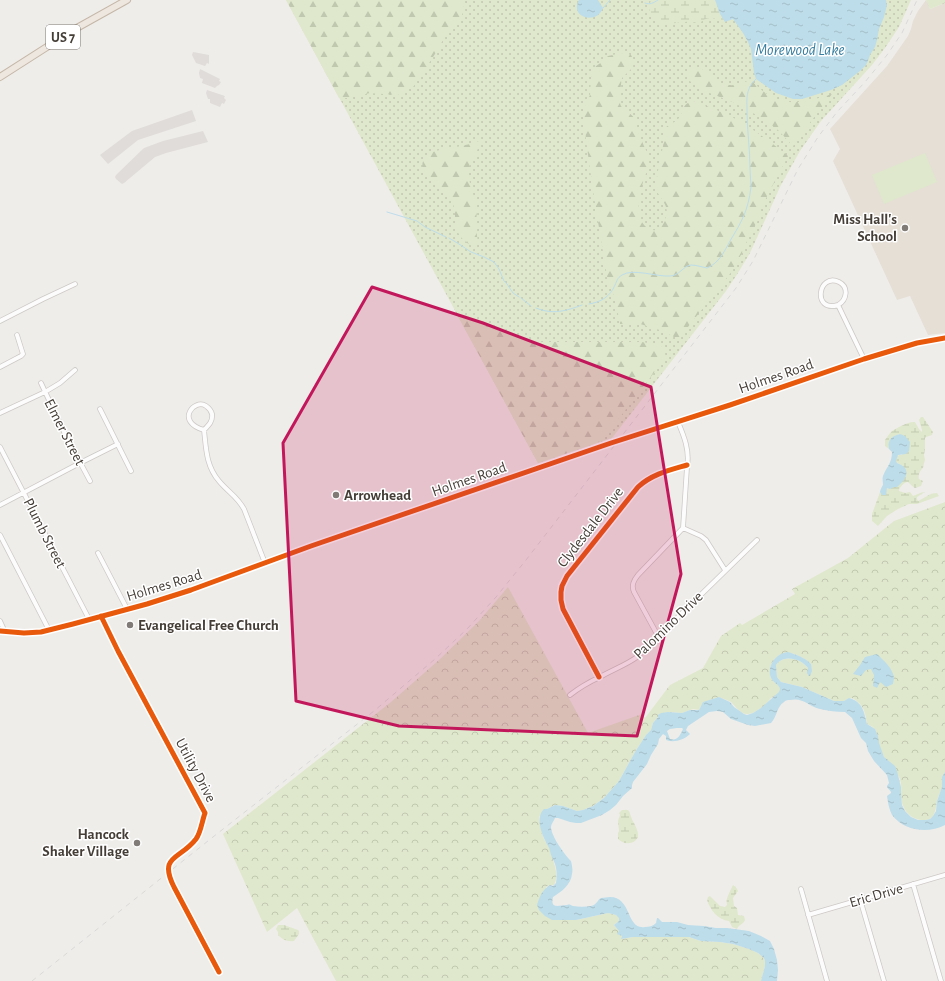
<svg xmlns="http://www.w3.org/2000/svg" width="945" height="981" font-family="'Alegreya Sans',sans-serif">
  <defs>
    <pattern id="grass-dots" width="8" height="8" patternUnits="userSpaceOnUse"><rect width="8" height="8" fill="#dfe8cc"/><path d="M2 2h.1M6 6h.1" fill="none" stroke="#c1c8b0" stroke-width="1.8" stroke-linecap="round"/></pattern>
    <pattern id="forest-firs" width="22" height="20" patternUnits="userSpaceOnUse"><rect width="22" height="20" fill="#dfe8cc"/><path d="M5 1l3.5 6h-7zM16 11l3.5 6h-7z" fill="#c1c8b0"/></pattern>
    <pattern id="wetland-marsh" width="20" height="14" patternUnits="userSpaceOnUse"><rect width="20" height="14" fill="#dfe8cc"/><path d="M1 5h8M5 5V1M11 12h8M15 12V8" fill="none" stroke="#c1c8b0"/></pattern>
    <pattern id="park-crowns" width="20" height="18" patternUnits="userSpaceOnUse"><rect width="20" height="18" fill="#dfe8cc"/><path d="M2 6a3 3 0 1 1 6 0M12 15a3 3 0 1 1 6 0" fill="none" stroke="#c1c8b0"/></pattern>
    <pattern id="water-ripples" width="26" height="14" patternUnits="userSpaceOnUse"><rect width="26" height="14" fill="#bdddea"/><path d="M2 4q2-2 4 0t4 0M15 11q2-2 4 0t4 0" fill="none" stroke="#a4bfc9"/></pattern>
  </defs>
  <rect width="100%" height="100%" fill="#efedea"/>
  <path fill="#e5dfd6" d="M926,0L930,9L945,3V333L928,335L910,296L897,300L833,161L840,149L830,129L887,66L908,36L911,29L913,21L918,11Z"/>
  <path fill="url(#grass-dots)" d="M286,0H911L899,27L885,48L872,65L821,121L800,151L781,185L750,253L738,273L726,291L612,438L538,463Z"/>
  <path fill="url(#forest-firs)" d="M286,0H464L463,12L461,18L446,34L437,51L413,87L398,95L370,93L348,98H339Z
    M622,53L631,55C638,67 629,70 622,78C621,85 618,101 621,106C624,111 631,113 634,118C636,121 636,126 638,130C639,134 640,138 642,141C644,148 649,153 649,161C649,168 645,175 643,182C640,195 634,215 645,226C648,229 652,231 656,230C659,229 663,225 664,221C673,205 658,199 655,186L665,136V128C668,125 673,123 676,121C685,114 680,103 694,101L726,114L743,123L769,141L788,156L762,206L757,222L745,245L742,253L732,271L719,288L680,337H674L663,331L637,323L620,324C618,315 617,305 614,296C612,290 608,283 607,276C598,222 589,169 583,114L584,108L590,95L591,78L593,68L602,62L608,56Z
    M693,68C693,68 699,68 699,68C709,70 715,85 729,85C736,86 744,82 751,80C778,109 797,105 832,94C819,111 805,128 793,146C788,141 783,135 778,130C765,120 751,111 736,104C725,98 697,90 690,81C686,77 689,72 693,68Z
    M479,141L480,144L468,170V175L472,191L477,206L476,228L478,244L475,246C471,246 468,244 465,241C450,229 459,213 451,199C445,189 418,175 423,161C424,159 426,155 428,154C434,150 454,148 461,146C467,145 473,143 479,141Z
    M455,311L532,341L539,342H642L660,345L663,348L666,357L607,434L599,442L538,463Z"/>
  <path fill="url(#wetland-marsh)" d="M651,0H715L720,14L725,21C719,20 712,17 706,19C705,19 702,21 701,22C696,24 690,21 685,22C679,22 673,24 666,24C652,23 646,13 651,0Z
    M921,417H923L933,432L932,435L926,437L925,438V449L924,455L925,460L924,463L923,468C920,470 918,476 919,479L923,481L921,486L915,488C913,487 909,483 908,482C904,482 899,488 899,491L905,493L910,492L913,496C917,495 920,492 925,492L917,497V499L918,501C925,498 929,493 937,493L939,496L917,504H909L898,509L887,516L878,526L872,521V514L880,492V490L882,495L886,492L887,488C897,489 900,475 903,466L896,462L897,456L899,455H902L900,434C892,436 888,440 889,449L885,446V440C887,437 889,434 891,432C896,428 909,421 915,422L919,429L922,432V430L919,420Z
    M622,810C625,810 627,809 629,811C630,813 632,820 634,823C638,831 642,840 630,843C624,844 622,842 618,839V833L619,831L618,821L620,815L619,813Z
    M733,885L736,887L738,891L733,898L734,906L737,908L738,915L744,916L745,920C743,925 739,924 737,929L732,927L729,921C718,920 710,910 707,900L708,897L710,896L720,906L725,907L727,905C727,903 726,901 727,899C727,897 732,887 733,885Z
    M278,925H284L298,930L299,931V934L294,941C287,942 283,940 278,935V932L276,929Z"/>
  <path fill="url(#park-crowns)" d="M926,0H945V3L930,9Z
    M945,502V772C942,777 943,781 942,787C941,792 938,796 937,801C936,806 936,811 933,816C930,820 927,820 922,820C909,819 901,808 901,795C901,789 902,783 899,777C895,769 887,763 883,755C881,751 878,745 878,740C877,731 876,728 867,724C865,711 864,705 852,698L848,699L844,701H834L802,687L781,682L777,677L776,665C783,654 801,658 808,668L811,664C802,656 787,647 776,658C773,660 771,665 770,669C768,683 781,684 781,689C781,694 773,696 770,699C766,705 755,714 748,714C741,715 735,706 731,702C728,700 723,699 719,697C710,701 703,700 699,710L693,709L682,713L668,712L660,714L653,723L651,730L646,735L635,752L619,781L604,798L593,806L583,810L577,811L563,806L555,805L547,809H545L539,817C540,824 541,830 543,836C544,840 547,844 549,847C551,850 551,854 552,857C555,866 559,876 554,885H550L546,887L552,920H576L608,913L616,915L620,918L619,921L614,925L619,931V932L622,936L621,939L633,937H689L701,941L720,942L733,944L749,949L758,953L764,958L765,961V966L761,981H336L297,908L267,932L223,834L391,702L439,660L479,621L508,587L588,733L642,714L645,718L670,685L703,668L721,636L740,623L742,625L795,594L792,589L848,558L894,521Z"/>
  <path fill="#dfe8cc" d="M925,153L937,182L884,204L872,175Z"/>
  <path fill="#dfdcda" d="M193,52L209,55V64L207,63L205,66L196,63L192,55Z
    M200,69L220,79L219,81L221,82L219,85L217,86L215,88L202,83L203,79L200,78L199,73Z
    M207,90L225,96L224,98L226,100L224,104L222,103L220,107L210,103V99H208L206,93Z
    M192,110L196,121L138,140L108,164L100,155L132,131Z
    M203,131L208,142L166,153L155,157L124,183L122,184L116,179L115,177L116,175L144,148L163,141Z"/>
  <path fill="url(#water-ripples)" fill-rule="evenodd" d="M579,0H598L603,8C597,25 569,18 579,0Z
    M715,0H886L887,5L884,17L879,29L877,40L875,47L870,55L868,61L866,65L860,71L842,85L831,90L802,99H793L776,93L756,79L754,73L751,49L748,42L743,33L733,19L725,22L720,14Z
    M900,434L905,436L910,442L909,451L906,454L898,455L896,461L897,463C912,468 907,479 897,487H894L890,489L887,488L886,495H882L880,492C880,491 882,486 883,485C883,482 882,479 883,476C887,466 892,463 892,452L889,449C887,440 892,436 900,434Z
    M788,652C797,655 804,657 811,664L812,671L810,676H809L807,673L808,668C801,658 783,654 776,665L777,677L781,682L802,687L834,701H844L849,698C863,702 864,712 867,724L875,729L878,736L879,743L884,757L895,766L897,771L901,787V795L902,805L905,811L911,817L918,820H926L930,819L933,816L936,811L937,801L942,787V777L945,772V825C928,834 904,831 892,815C889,809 888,803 887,796L891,793C891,790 887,789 887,786L889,783L887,775L874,761L868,751L866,743L861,738L852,718L845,712C836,712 828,711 820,709C808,706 803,697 790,700C788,700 786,700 784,702C777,706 777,717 771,723L755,726L748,725L731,719L723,712L717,711L709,712L688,726L686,730L690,734C684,740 674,743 666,740V736L663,734L659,739L658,744L651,755L647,764L633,782L632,785V788L623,796L616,805L610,810L602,815L581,823H576L570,822L558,818H555C554,821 551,824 551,827C551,836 565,855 571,861C572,865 573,870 572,874C571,885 561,892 553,897C550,910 559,905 567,905C570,904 570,905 573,906C579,907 585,907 591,906C598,904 597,900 601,898C603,898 608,897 610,897C632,897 626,930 645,927C649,927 653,926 656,923L657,918H658L662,922H677L688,925L704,926L716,928H727L749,931L761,936L770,941L774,949L777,960L778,970L777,981H761L765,966V961L764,958L758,953L749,949L733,944L720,942L701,941L689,937H633L621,939L622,936L617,934L619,931L614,925L619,921V918L616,915L608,913L576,920H552L545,916L539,910L537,905C540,896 542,890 550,885L553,886L556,883C557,877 557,870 555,864C554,861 552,858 551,855C550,852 550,849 548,846C543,837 534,818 544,809H547L555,805L563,806L577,811L583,810L593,806L604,798L619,781L635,752L646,735L651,730L653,723L658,717V715L661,713L668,712L682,713L690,710H699L703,702L719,697L730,702L734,707L744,714L747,715L753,713L761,708L779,692C783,684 772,685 770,675C768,664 777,653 788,652ZM677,728H682L683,729C680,735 678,741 670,739L667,731L670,729Z
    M877,654C883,660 893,668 894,678C894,678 893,684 893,684L886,687L880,682L877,688L873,686L874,675L871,669L866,670L861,676L853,674L860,665L865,657Z"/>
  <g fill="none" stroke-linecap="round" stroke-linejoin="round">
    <path stroke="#bdddea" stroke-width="1" d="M645,3C650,5 653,3 658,0
      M603,8L610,0
      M387,212L417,221L425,227L446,237
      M449,238L459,244L471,252L484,257L494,262L499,269L504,281L507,284L513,293L519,297
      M521,298L531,306
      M589,304C601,302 610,297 615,285C617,281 617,278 622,275C633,268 657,277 670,276C679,276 683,266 691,265C696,265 702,267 707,268C719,263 724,252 730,241C742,221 748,211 751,187C751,181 750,175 750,169C750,149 747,130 747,110C747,103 746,96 749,89C750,85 753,82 756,79
      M536,308C553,315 566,311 582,305"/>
    <defs>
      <path id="minor" d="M838,305C847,300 849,287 839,282C818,272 812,313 838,305L864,359
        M0,321L43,299L75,284
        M0,367L21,356L23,354L22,351L17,335
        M41,383L64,432L90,481
        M100,409L131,471
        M0,413L45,392L60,383L75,370
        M678,422C684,436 690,451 687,467L683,528L701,536L706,540L725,570
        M204,430C209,425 213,421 212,414C211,410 209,408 206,406C194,398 175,422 204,430C206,448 206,466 219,481C228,492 237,496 244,509L265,563
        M0,447L89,619
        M0,505L80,463L118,444
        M0,535L49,630
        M98,553L127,609
        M101,616L118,651L205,813C202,821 201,832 196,839C180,860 158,855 174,887L219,972
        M0,621L5,632
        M658,636L634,592C631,585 634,580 638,575L683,528
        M599,677L563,609L561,600V592L562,586L567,576L638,487C652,474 670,470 687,465
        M570,695C579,688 589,682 600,677C612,670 626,665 637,657L757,540
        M913,884L941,981
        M801,889L827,981
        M860,899L884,981
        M808,915L945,875"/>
      <path id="tertiary" d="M623,439L730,405L864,359L917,343L945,338
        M0,631L24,633L41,632L73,624L147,604L191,590L311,546L611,443"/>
      <path id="trunk" d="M0,77L75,29L127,0"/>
    </defs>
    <use href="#minor" stroke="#ccc9c6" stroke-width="5.5"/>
    <use href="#tertiary" stroke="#ccc9c6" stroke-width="6"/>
    <use href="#trunk" stroke="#c5b7a7" stroke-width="8"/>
    <use href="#minor" stroke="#fdfcfc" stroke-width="4"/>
    <use href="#tertiary" stroke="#fdfcfc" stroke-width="5"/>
    <use href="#trunk" stroke="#ede7e0" stroke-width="6"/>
    <path stroke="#d9d9d8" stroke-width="1" stroke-dasharray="5 5" stroke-linecap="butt" d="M32,981L218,833L374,711L435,659L467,629L496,597L526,560L736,288L753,261L798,169L818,137L837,112L865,82L887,55L902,33L917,0"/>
    <defs>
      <path id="tertiary-bridge" d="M611,443L623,439"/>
    </defs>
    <use href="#tertiary-bridge" stroke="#ccc9c6" stroke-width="6" stroke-linecap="butt"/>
    <use href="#tertiary-bridge" stroke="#fdfcfc" stroke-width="5"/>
    <defs>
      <path id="cycleway" d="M101,616L118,651L205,813C202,821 201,832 196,839C180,860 158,855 174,887L219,972
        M0,631L24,633L41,632L73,624L147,604L191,590L311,546L611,443L730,405L864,359L917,343L945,338
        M599,677L563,609L561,600V592L562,586L567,576L638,487C652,474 670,470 687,465"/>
    </defs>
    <use href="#cycleway" stroke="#fff" stroke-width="8"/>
    <use href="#cycleway" stroke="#e8590c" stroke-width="5"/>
  </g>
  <path fill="#c2185b" fill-opacity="0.2" stroke="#c2185b" stroke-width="3" stroke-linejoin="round" d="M372,287L483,323L651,387L681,574L637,736L399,726L296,701L283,443Z"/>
  <g fill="#807b76" stroke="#fff" stroke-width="1.5">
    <circle cx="905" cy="228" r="4"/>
    <circle cx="336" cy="495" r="4"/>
    <circle cx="130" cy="625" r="4"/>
    <circle cx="137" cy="843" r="4"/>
  </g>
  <g text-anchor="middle" stroke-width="3" stroke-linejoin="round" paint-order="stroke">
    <rect fill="#fff" stroke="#7d7873" stroke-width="1" x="46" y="25" width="34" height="24" rx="3"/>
    <g font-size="14" font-weight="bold" fill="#453e37">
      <text x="63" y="42">US 7</text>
    </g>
    <g font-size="15" font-weight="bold" fill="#453e37" stroke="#fff" text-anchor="end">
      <text x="897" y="224">Miss Hall's<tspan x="897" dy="17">School</tspan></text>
      <text x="344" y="500" text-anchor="start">Arrowhead</text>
      <text x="138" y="630" text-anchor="start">Evangelical Free Church</text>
      <text x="129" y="839">Hancock<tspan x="129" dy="17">Shaker Village</tspan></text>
    </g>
    <g font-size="15" fill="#453e37" stroke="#fff">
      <text transform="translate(776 376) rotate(-19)" y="5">Holmes Road</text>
      <text transform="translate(65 432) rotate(63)" y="5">Elmer Street</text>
      <text transform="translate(469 479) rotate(-19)" y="5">Holmes Road</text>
      <text transform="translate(590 527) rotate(-52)" y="5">Clydesdale Drive</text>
      <text transform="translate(45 533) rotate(63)" y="5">Plumb Street</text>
      <text transform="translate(164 585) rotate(-17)" y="5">Holmes Road</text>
      <text transform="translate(668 625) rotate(-44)" y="5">Palomino Drive</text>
      <text transform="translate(196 770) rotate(62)" y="5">Utility Drive</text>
      <text transform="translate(876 895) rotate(-16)" y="5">Eric Drive</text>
    </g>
    <g font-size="16" font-style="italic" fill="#377ea0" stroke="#fff">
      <text x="800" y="55">Morewood Lake</text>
    </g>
  </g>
</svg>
